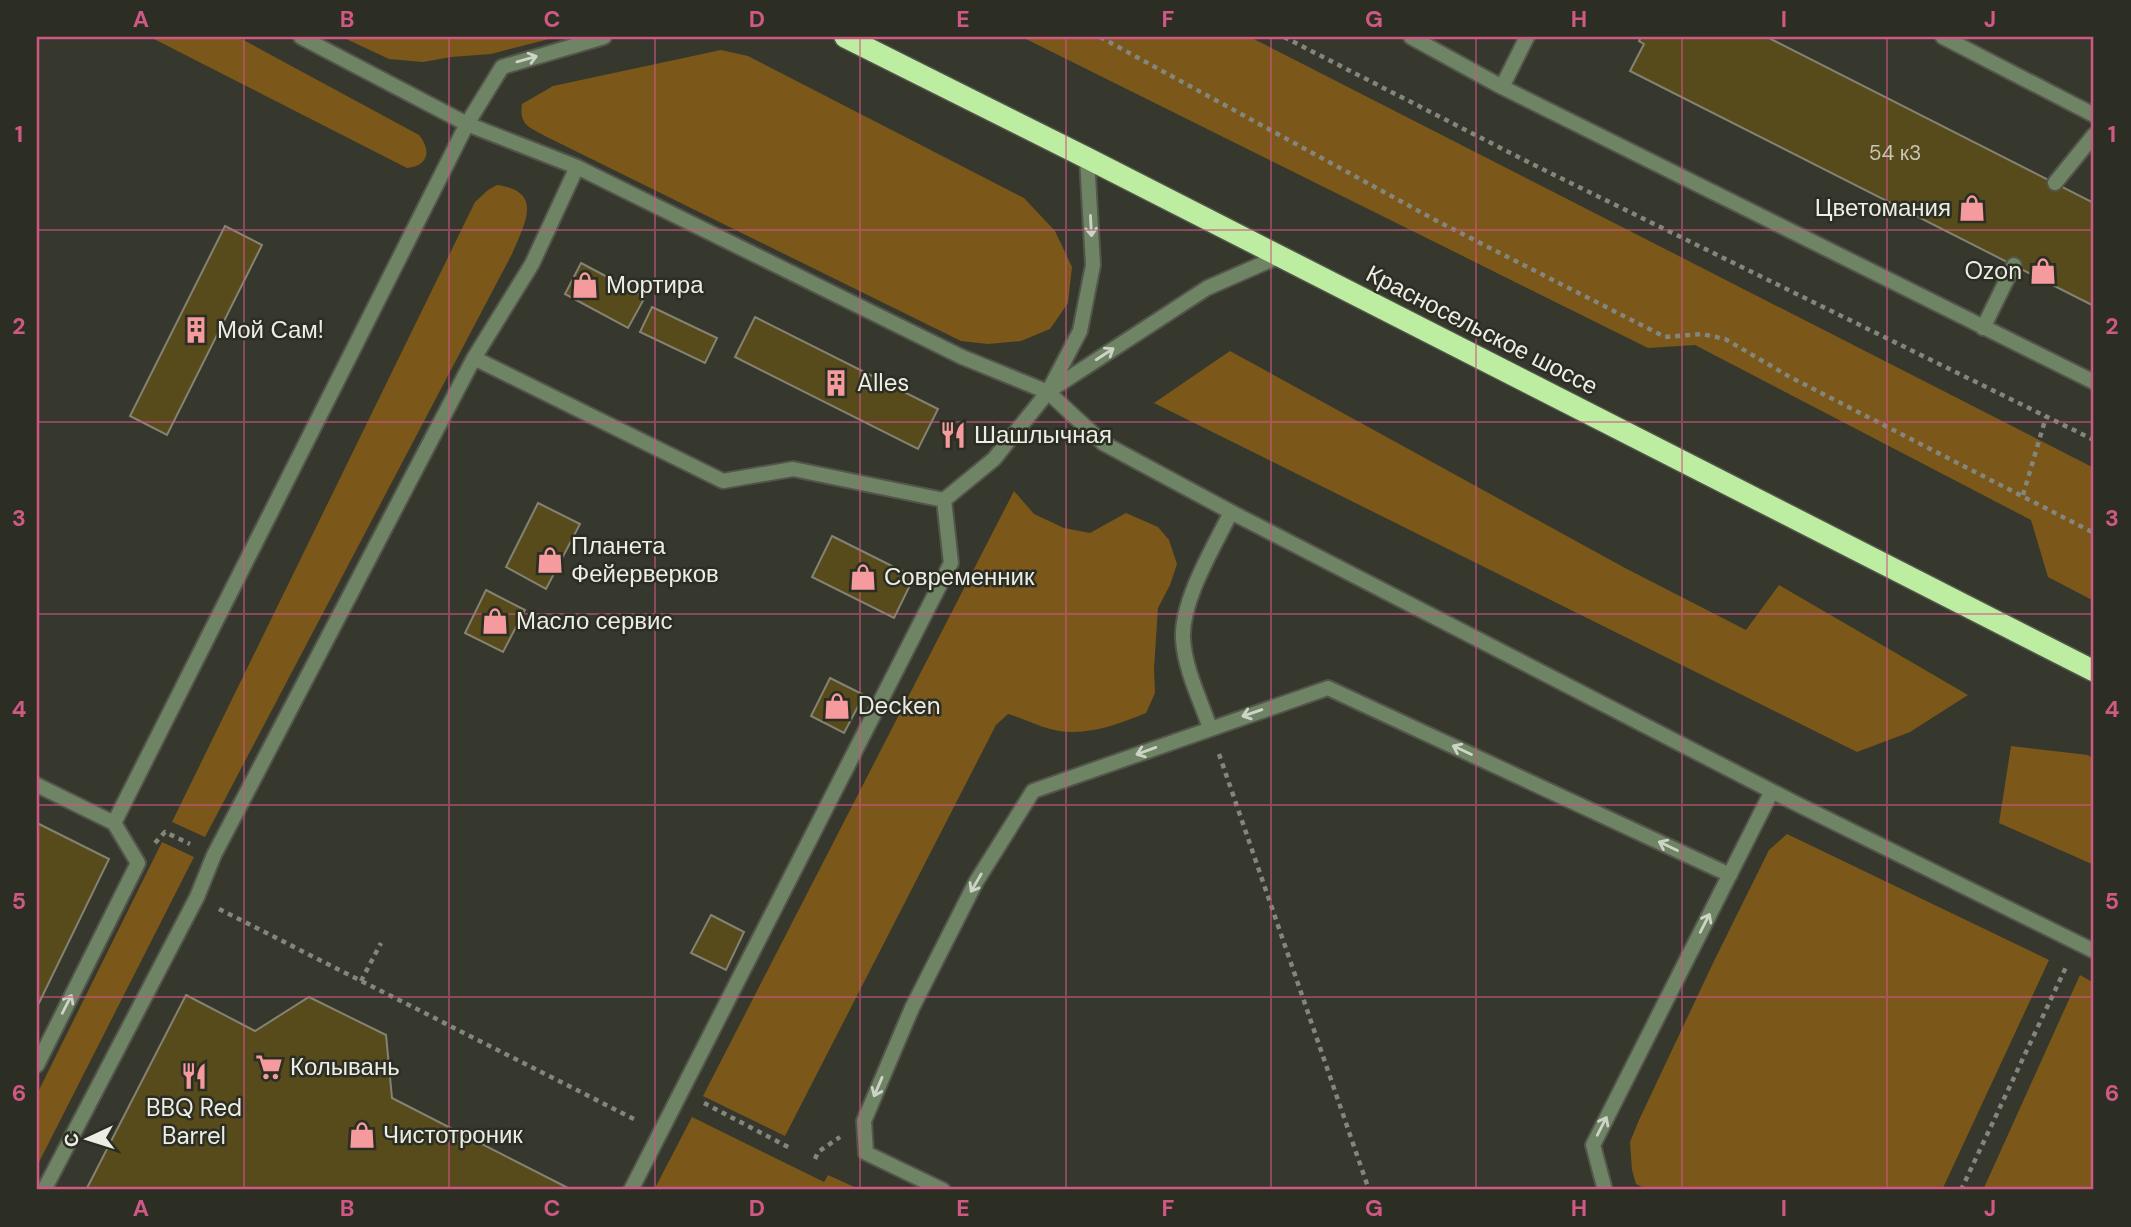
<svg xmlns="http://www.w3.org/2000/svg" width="2131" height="1227" font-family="'DM Sans',sans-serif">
  <rect width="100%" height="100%" fill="#36382d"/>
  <path fill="#7b5719" d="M150,37H238L419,135C432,151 428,166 407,168Z
    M342,37H557L491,54L451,57L423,62L389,59Z
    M1022,37H1236L1252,38L2094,468V601L2048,577L2031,520L1695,345L1648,348Z
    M721,50L748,56L1024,198L1055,231L1072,267L1068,303L1050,329L1021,341L988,344L961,341L545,136C529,127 519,125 522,104L553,86Z
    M497,185C545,191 524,225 512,254L205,837L172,822L475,202L488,190Z
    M1230,351L1625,568L1746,630L1779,585L1968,695L1910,732L1857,752L1154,403Z
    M1014,491L1034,514L1064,528L1090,533L1126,513L1158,527L1169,540L1177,564L1170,585L1158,608L1154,669L1155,693L1146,713C1117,725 1082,738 1050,729C1035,725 1022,718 1008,714L996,725L785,1136L703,1096Z
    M2011,746L2088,755L2094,759V865L1999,823Z
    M1787,834L2049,960L1942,1190H1648L1636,1184L1632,1170L1630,1142L1639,1120L1714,961L1769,850Z
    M162,842L194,857L37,1166V1094Z
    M2080,975L2094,983V1190H1983Z
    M692,1117L824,1182L828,1175L861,1190H654Z"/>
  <path fill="#574b1b" stroke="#858274" stroke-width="2" d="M1641,37H1767L2094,203V306L1630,71L1644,44L1639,41Z
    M225,226L262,245L167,435L130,416Z
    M581,263L645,297L628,328L565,294Z
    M652,307L717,338L705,363L640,332Z
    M755,317L938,409L918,449L735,357Z
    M538,503L580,524L546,589L506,567Z
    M832,536L914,577L894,618L812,577Z
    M486,590L525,610L503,652L465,633Z
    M830,678L864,695L844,733L811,716Z
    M37,823L109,859L37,1007Z
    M711,915L744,932L726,970L691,953Z
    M186,995L255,1031L309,997L386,1035L392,1098L572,1190H86Z"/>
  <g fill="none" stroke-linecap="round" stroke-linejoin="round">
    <defs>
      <path id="lane" d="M301,37L467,124L577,167L962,357L1048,392L1103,443L1231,512L1795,803L2094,951
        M1411,37L1502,87
        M1527,37L1502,87L2094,382
        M1943,37L2094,115
        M2055,183L2094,135
        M1983,328L2014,265
        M474,358L723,481L793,469L944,500L994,459L1048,392L1080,331L1093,265L1087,158
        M1049,391L1207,288L1280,256
        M1210,728C1200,699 1185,670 1183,639C1181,600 1214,547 1231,512
        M37,785L114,823L138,863L37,1065
        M114,823L467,124L502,67L604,37
        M44,1190L197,897L214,855L474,358L532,264L577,167
        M631,1190L951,563L944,500
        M943,1190L866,1153L864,1121L912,1008L976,882L1033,791L1328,688L1730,875
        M1605,1190L1593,1145L1772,791"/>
      <path id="highway" d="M845,37L1087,158L2094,671"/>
    </defs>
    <use href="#lane" stroke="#53554b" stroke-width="18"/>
    <use href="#highway" stroke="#53554b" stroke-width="24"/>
    <path stroke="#84867c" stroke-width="4.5" stroke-dasharray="5 5" stroke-linecap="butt" d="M1100,37L1437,221L1665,337L1702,334L1725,339L1790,377L2094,533
      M1284,37L1532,164L2094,440
      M2023,495L2046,417
      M1219,754L1369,1190
      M155,843L165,832L190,844
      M219,909L636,1120
      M361,981L381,943
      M704,1103L790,1148
      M815,1159L818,1152L840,1137
      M1961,1190L2067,965"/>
    <use href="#lane" stroke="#6f8465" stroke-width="14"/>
    <use href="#highway" stroke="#bceda0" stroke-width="21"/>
  </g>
  <defs><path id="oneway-shaft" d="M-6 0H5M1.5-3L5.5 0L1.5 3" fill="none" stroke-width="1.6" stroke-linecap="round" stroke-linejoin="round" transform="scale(1.75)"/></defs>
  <g stroke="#cdd4c6">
    <use href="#oneway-shaft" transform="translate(527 59) rotate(-16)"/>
    <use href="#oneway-shaft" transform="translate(1091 226) rotate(87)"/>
    <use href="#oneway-shaft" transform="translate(1105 354) rotate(-33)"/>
    <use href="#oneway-shaft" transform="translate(1252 713) rotate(161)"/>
    <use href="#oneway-shaft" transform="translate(1462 750) rotate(-155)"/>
    <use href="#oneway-shaft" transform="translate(1146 751) rotate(160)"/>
    <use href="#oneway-shaft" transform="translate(1668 846) rotate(-155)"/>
    <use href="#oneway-shaft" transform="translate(976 883) rotate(120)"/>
    <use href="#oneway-shaft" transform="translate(1705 923) rotate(-63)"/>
    <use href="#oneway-shaft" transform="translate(67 1004) rotate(-63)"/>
    <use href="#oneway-shaft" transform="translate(878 1087) rotate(113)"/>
    <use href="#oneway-shaft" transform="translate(1602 1126) rotate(-63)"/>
  </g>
  <path fill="none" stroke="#cf5885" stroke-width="2" stroke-opacity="0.55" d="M244,37V1190M449,37V1190M655,37V1190M860,37V1190M1066,37V1190M1271,37V1190M1476,37V1190M1682,37V1190M1887,37V1190M37,230H2094M37,422H2094M37,614H2094M37,805H2094M37,997H2094"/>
  <defs>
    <symbol id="shop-bare" viewBox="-9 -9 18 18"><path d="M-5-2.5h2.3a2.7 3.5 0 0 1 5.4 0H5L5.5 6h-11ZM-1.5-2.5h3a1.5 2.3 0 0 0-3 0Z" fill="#f59b9d" stroke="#2c2e23" stroke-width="2.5" paint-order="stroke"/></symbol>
    <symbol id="building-bare" viewBox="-9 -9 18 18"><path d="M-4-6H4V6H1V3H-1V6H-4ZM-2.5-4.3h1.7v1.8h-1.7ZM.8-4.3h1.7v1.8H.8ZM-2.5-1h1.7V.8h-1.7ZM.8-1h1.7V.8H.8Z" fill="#f59b9d" stroke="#2c2e23" stroke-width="2.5" paint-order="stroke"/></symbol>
    <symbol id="restaurant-bare" viewBox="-9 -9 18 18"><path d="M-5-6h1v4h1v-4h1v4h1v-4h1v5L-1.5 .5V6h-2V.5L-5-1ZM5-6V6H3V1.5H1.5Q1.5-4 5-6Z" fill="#f59b9d" stroke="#2c2e23" stroke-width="2.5" paint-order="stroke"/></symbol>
    <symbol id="supermarket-bare" viewBox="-9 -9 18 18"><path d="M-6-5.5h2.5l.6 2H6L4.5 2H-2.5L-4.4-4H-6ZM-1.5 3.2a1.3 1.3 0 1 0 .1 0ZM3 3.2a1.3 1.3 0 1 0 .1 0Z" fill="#f59b9d" stroke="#2c2e23" stroke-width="2.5" paint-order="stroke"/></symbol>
  </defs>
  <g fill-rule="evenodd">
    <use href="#shop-bare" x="1953" y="189" width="38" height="38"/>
    <use href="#shop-bare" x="2024" y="252" width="38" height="38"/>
    <use href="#shop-bare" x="566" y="266" width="38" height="38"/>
    <use href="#building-bare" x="177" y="311" width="38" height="38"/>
    <use href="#building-bare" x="817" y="364" width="38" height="38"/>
    <use href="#restaurant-bare" x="934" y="416" width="38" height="38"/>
    <use href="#shop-bare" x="531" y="541" width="38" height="38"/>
    <use href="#shop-bare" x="844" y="558" width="38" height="38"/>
    <use href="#shop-bare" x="476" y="602" width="38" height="38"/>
    <use href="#shop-bare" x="818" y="687" width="38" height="38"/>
    <use href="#supermarket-bare" x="250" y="1048" width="38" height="38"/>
    <use href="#restaurant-bare" x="175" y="1057" width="38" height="38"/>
    <use href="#shop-bare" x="343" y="1116" width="38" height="38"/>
  </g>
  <g text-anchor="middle" stroke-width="5" stroke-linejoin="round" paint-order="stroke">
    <g font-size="21" fill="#c7c5b3">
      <text x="1895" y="160">54 к3</text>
    </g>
    <g font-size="24" fill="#eceee6" stroke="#2c2e23" text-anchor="start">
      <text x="1951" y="216" text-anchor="end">Цветомания</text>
      <text x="2022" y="279" text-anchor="end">Ozon</text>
      <text x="606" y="293">Мортира</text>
      <text x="217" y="338">Мой Сам!</text>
      <text x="857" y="391">Alles</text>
      <text x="974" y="443">Шашлычная</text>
      <text x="571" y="554">Планета<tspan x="571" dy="28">Фейерверков</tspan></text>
      <text x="884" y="585">Современник</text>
      <text x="516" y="629">Масло сервис</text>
      <text x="858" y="714">Decken</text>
      <text x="290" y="1075">Колывань</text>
      <text x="194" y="1116" text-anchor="middle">BBQ Red<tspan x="194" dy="28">Barrel</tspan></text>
      <text x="383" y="1143">Чистотроник</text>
    </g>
    <g font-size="24" fill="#eceee6" stroke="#2c2e23">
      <text transform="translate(1482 330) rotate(27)" y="8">Красносельское шоссе</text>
    </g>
  </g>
  <rect width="2131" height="1227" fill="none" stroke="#2c2e23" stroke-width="77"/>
  <g transform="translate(88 1139) rotate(266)" stroke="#2c2e23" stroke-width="5" paint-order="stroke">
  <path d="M0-5L12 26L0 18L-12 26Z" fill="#eceee6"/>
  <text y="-10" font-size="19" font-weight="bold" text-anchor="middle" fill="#eceee6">С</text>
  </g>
  <rect x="38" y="38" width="2054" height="1150" fill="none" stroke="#cf5885" stroke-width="2.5"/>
  <g font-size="23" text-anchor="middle" font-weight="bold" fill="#cf5885">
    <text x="141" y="27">A</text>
    <text x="347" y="27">B</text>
    <text x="552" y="27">C</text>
    <text x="757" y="27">D</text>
    <text x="963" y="27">E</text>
    <text x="1168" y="27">F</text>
    <text x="1374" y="27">G</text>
    <text x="1579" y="27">H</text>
    <text x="1784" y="27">I</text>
    <text x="1990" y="27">J</text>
    <text x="19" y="142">1</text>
    <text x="2112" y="142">1</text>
    <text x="19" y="334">2</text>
    <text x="2112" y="334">2</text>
    <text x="19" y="526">3</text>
    <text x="2112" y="526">3</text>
    <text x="19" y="717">4</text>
    <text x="2112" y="717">4</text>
    <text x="19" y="909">5</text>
    <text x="2112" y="909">5</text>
    <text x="19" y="1101">6</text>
    <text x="2112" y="1101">6</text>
    <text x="141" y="1216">A</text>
    <text x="347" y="1216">B</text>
    <text x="552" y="1216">C</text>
    <text x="757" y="1216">D</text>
    <text x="963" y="1216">E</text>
    <text x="1168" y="1216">F</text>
    <text x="1374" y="1216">G</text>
    <text x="1579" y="1216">H</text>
    <text x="1784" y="1216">I</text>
    <text x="1990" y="1216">J</text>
  </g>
</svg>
